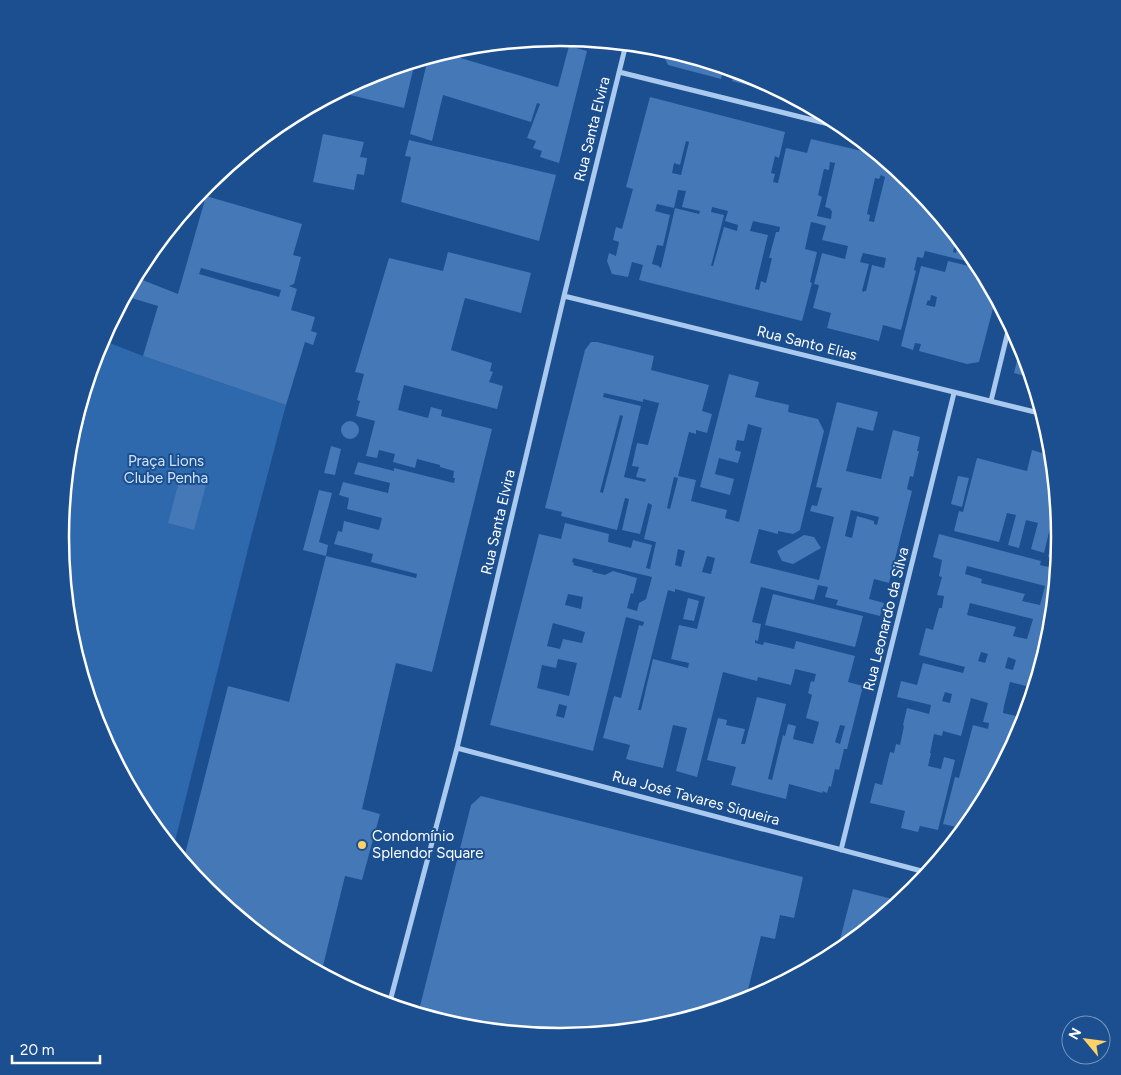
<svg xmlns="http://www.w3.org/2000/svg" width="1121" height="1075" font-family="Figtree,sans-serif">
  <rect width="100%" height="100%" fill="#1b4f8f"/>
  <path fill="#2e69ad" d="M102,340L143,356L286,405L251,537L173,849L145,815L98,729L70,635L61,537L70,440L99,346Z"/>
  <path fill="#4478b7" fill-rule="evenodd" d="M569,46L587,51L559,163L540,157L542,151L533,148L536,141L527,138L540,104L537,103L531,122L443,95L432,141L410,134L428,58L444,53L558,87Z
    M661,48L724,67L721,79L668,65L661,50Z
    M415,62L404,108L338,92L369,75Z
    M735,70L752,76L787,95L732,81Z
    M650,97L785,132L779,158L775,156L771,173L775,174L773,182L778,183L786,148L807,153L811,139L879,155L914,184L957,236L953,252L956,253L959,239L976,260L996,297L979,362L967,364L919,351L921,344L915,343L913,350L901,346L921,266L945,272L948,261L969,266L970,262L925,251L923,258L917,257L914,270L916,271L901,330L883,325L879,341L827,328L831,313L813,308L819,285L814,284L822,253L845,259L848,246L822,240L826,226L816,223L811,222L805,249L817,252L810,282L812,283L802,321L639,280L643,265L632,262L628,277L612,274L607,261L609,253L616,256L619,242L613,240L616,227L622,229L633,189L626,187ZM686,141L689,142L681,175L672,173L674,163L680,165ZM830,162L835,163L825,207L831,209L830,210L832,211L831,219L817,216L822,197L818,195L824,169L829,170ZM881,175L885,177L874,222L869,221L870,215L867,214L875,178L879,179ZM678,190L686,191L682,207L700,211L699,214L675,208L661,268L659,267V266L652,264L657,245L663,246L670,215L655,211L657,204L674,208ZM712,207L728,211L725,221L738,225L737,231L724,227L713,266H711L724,215L711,212ZM753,221L780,227L779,232H776L769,258H772L766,283L761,281L759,290L755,289L768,235L750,231ZM863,253L886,258L884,268L872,265L866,291H864V292L862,291L869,264L860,262ZM931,295L937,297L935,307L926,305L928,300L930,301Z
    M323,134L364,142L360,157L367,158L364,175L357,174L354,190L313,182Z
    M409,140L556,175L539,241L401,202L411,157L405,156Z
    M206,196L302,224L293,255L301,257L294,284L289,286L297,289L291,310L315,317L311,331L317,333L313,345L305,342L286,405L143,356L158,306L125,296L135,277L178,294ZM201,268L281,290L279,297L199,274Z
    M448,252L531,273L521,313L465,298L451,350L492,363L490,371L493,372L489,382L503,386L497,409L404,385L398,410L428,418L431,407L442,410L441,416L492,429L432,672L396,663L362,809L380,814L362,880L345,876L321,974L282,953L207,891L183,862L228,686L289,702L326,556L416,578L417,574L371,562L373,554L334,544L338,531L342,532L344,521L379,530L382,518L347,509L349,498L339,495L343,482L388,493L390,483L354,474L358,462L394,471V468L454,483L455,478H453L454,471L440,467V465L417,459L415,468L393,462L395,454L379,450L377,458L366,456L375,421L356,416L360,401L357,400L364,374L355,372L389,258L443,271Z
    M591,342H597L654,356L651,370L709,385L702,411L712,414L707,433L696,430V434L689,432L678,476L696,480L691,501L727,510L725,518L739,522L762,428L748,424L744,441L737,440L735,450L741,452L738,463L719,458L715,474L734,479L730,495L700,487L729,374L759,382L755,397L789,405L788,412L818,419L824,431L800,530L793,534L778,531V534L759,529L750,563L819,580L834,517L810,511L812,505L817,506L822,488L816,487L837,402L878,412L873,431L857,427L846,471L881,479L893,430L920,437L917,451H919L913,477L910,476L907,489L912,491L889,583L874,579L869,599L884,603L880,616L836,605L838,600L825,597L828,587L818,585L814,600L761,587L752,622L761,624L758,641L755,640V643L763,645L764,642L794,649L796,641L855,656L848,682L863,686L847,749H844L839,770L835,769L831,787L829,786L827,793L823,791L822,793L789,784L786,799L731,785L736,767L707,760L718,718L727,720L726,725L745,729L741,744H745L757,697L786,704L768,779L772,780L783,735L785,736L788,724L796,726L793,739L813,744L819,722L806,718L812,695L808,693L811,681L814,682L816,674L795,669L791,685L758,677L757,681L723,672L697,777L676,771L687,728L673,725L663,768L626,759L630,745L603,738L614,696L621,698L639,625L643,626L644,622L626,617L593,751L490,725L539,534L561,539L565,523L609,534L608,542L631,548L633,540L652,545L646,568L650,569L656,542L644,539L652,505L648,503L640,534L622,530L629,499L625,498L617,530L561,516L562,512L545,508L585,350ZM604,393L643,402V399L659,403L648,445L637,443L632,466L639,467L636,477L646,479L645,482L624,477L641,406L603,397ZM620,415L623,416L603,493L600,492ZM674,477L678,478L670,509L667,508ZM851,510L879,517L877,525L874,524V521L857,516L852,538L845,536ZM678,549L685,551L681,567L675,565ZM707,556L715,558L711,574L702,572ZM573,558L652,577L646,599L639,603L637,611L627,608L631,593L633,594L637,578L613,571L605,575L592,572L593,570L573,565L574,563L572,562ZM675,589L705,597L697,629L679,625L671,659L689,663L688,668L653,659L641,710H638L668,590L675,592ZM568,594L583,597L581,609L565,605ZM553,623L585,632L582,643L563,639L560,649L547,646ZM558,659L577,663L569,696L537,688L542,665L556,668ZM559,704L567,706L564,718L556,716ZM840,725L845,726L840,744L835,742Z
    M1021,344L1023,346L1032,378L1014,373Z
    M341 430a9 9 0 1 1 18 0a9 9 0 1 1-18 0Z
    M331,446L341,449L335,475L324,473Z
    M1032,450L1052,456L1057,503H1056L1044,553L1031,549L1038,523L1026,520L1019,548L1008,545L1016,515L1007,513L999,542L954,531L959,511L963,512L977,458L1027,471Z
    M958,476L969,478L962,507L951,504Z
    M180,478L206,485L194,530L168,523Z
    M319,490L332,493L319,542L328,545L326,556L303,550Z
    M1059,528L1060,538L1058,560L1048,557L1054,531L1058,532Z
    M939,534L1041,561L1040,565L1057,569L1051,635L1035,688L1010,682L1004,706L1003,713L1020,717L1012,747L976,816L965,829L943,824L955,777L959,778L973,725L988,729L989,723L983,722L988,703L971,698L961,736L943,731L942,736L934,734L930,753H931L928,766L941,769L944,757L955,760L938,830L920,826L918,832L901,828L905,811L870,803L875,783L882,785L890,752L894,753L896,744L900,745L904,726L903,725L907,708L929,714L931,705L897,697L901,681L917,685L923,663L963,673L965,667L919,655L926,628L933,630L939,608H942L944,596L937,595L942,577L939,576L942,560L933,557ZM967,566L1045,586L1040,605L1022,601L1025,594L981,583L982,579L965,574ZM970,603L1033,619L1027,639L1013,636L1016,627L967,615ZM981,652L988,654L985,663L978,661ZM1008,657L1016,660L1013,670L1005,668ZM945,692L952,694L950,703L942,701Z
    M804,535L814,537L821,548L793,564L782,561L777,551Z
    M773,594L863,616L855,647L765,625Z
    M688,598L699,601L694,621L683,619Z
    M481,796L803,877L794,918L780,915L775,939L761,936L745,1002L658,1028L560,1037L463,1028L418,1014L471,805Z
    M853,889L896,900L894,907L836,955Z"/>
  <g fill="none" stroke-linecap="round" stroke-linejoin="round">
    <path stroke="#a9c9ee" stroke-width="5" d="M619,72L845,128
      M564,296L1043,414
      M991,401L1010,323
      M457,748L929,873
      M841,850L954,393
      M389,1005L457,748L564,296L626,44"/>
  </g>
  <circle fill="#ffd166" stroke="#1b4f8f" stroke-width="2" cx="362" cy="845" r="5"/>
  <g text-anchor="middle" stroke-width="4" stroke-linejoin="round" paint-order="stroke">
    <g font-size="15" fill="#fff" stroke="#1b4f8f">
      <text transform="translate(592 129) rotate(-76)" y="5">Rua Santa Elvira</text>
      <text transform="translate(807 343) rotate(14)" y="5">Rua Santo Elias</text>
      <text transform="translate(498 522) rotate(-77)" y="5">Rua Santa Elvira</text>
      <text transform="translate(886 619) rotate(-76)" y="5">Rua Leonardo da Silva</text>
      <text transform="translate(696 798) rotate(15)" y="5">Rua José Tavares Siqueira</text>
    </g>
    <g font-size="15" fill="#cfe3fa" stroke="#1b4f8f">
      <text x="166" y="466">Praça Lions<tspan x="166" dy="17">Clube Penha</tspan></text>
    </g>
    <g font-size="15" fill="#fff" stroke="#1b4f8f" text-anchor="start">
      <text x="372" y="841">Condomínio<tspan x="372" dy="17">Splendor Square</tspan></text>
    </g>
  </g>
  <path d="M0 0H1121V1075H0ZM69 537a491 491 0 1 1 982 0a491 491 0 1 1-982 0Z" fill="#1b4f8f" fill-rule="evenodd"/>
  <path fill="none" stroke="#fff" stroke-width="2.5" d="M69 537a491 491 0 1 1 982 0a491 491 0 1 1-982 0Z"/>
  <g transform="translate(1086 1040) rotate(299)"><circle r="24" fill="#1b4f8f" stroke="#7695bc"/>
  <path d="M0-4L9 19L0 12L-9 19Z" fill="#ffd166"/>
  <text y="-8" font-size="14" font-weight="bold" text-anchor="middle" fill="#ffffff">N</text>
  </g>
  <path d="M12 1055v8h88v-8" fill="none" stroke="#ffffff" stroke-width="2.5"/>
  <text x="20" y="1055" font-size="15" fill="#ffffff" stroke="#1b4f8f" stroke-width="4" paint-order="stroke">20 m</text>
</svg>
